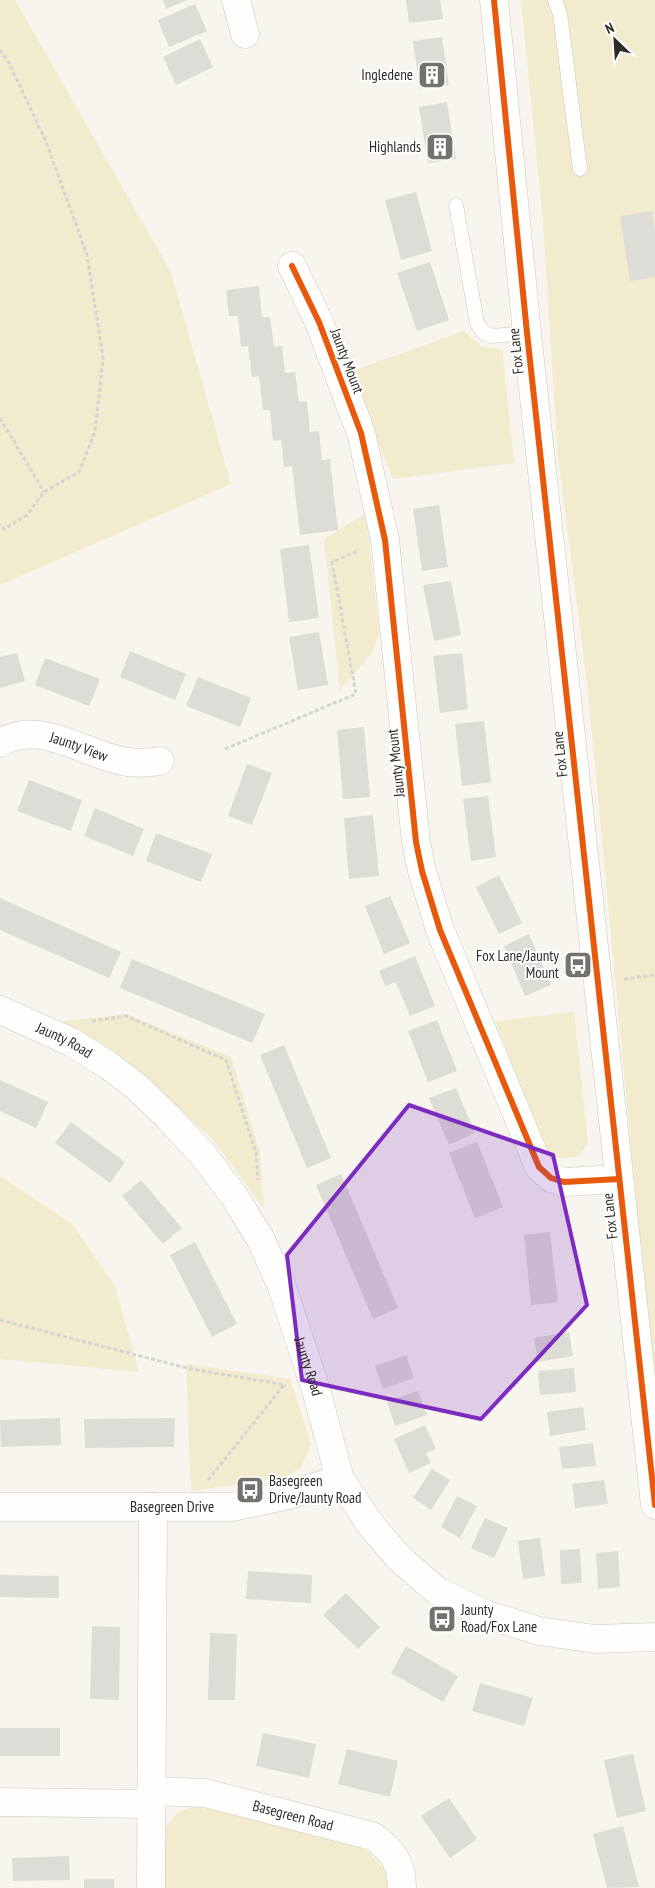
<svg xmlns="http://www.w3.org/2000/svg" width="655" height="1888" font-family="'PT Sans Narrow',sans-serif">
  <rect width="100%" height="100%" fill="#f7f5ee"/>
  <path fill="#f2ebce" d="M0,0H15L171,272L231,484L0,585Z
    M521,0H655V1402L588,690L558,457L543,221Z
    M464,331L482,347L502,349L514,463L393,479L349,372Z
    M366,513L379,632L372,653L340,690L324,539Z
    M574,1012L588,1144L577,1157L560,1158L546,1153L495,1021Z
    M127,1014L231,1057L260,1152L264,1209L214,1141L148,1080L106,1048L62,1021Z
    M0,1176L72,1224L115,1286L139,1372L0,1359Z
    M186,1364L290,1379L311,1444L301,1468L282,1478L191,1491Z
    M195,1806L352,1842L368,1852L384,1869L388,1888H165V1827L178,1812Z"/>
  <path fill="#dedcd6" d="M163,0H187L166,9Z
    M406,0H440L443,19L409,23Z
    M195,4L207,31L169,47L158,20Z
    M442,37L449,85L420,89L413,41Z
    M200,39L213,67L176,85L163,57Z
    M447,102L456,159L428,163L419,107Z
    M416,192L432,251L401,260L385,200Z
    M652,211L655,232V277L630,281L620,216Z
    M430,262L449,320L417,331L397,273Z
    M259,286L262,317H270L274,347L282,346L285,373L295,372L299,402L307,401L310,432L319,431L322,460L330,459L338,530L300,535L292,466L284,467L281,440L273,441L270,410H263L259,376L252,377L248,346L241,347L238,316H229L226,290Z
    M439,505L448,567L422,571L413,509Z
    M309,545L319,618L289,622L280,549Z
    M451,581L461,635L434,641L423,585Z
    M319,632L328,685L298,690L289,637Z
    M130,651L186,674L175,700L120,677Z
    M17,653L25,681L0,688V657Z
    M462,653L468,709L440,713L433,656Z
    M45,658L100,679L89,706L35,685Z
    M198,677L251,698L240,727L186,706Z
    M484,721L491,782L462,786L455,724Z
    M364,727L370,797L343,799L337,730Z
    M247,764L272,773L252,825L228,816Z
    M29,780L82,800L71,831L17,811Z
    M488,796L496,857L471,861L463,799Z
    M95,808L144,829L133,856L84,836Z
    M373,815L379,876L349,879L344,818Z
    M156,833L212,854L201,882L146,861Z
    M499,875L522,923L499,934L476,887Z
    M390,896L410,943L384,954L365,906Z
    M0,898L121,952L109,978L0,930Z
    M529,934L551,985L525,996L504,946Z
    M415,956L435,1006L410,1016L396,982L385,986L379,971Z
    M132,959L265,1014L252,1043L120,988Z
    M437,1020L457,1071L428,1082L408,1031Z
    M284,1045L331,1158L307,1168L260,1055Z
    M0,1080L48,1102L36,1128L0,1111Z
    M456,1088L475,1133L449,1145L429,1098Z
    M71,1122L125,1162L110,1183L55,1143Z
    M477,1142L503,1207L475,1218L449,1153Z
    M341,1174L398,1308L373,1319L316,1185Z
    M141,1180L182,1228L163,1244L122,1196Z
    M550,1232L558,1302L531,1305L524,1235Z
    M195,1242L237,1324L212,1337L170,1255Z
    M569,1332L573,1356L538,1362L534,1338Z
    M406,1355L414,1378L383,1389L375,1366Z
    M574,1368L576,1392L540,1395L538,1371Z
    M418,1391L427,1415L395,1426L387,1401Z
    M583,1407L586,1430L550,1436L547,1412Z
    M60,1418L61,1445L1,1447L0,1420Z
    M175,1418L174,1447L85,1448L84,1419Z
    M425,1425L436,1449L426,1453L431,1463L409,1473L394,1439Z
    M593,1443L596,1466L562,1469L559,1447Z
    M432,1469L450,1480L431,1510L413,1498Z
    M604,1480L608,1504L575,1508L572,1484Z
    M457,1496L477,1506L460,1538L441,1527Z
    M485,1518L508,1528L494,1558L471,1548Z
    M540,1538L545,1576L523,1579L518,1541Z
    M580,1549L582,1583L561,1584L560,1550Z
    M618,1551L620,1587L598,1589L596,1553Z
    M248,1571L312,1575L311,1603L246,1599Z
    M0,1575L59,1576V1598L0,1597Z
    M346,1593L380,1627L358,1649L323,1615Z
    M92,1626L120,1627L119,1700L90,1699Z
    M210,1633L237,1634L235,1700H208Z
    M406,1646L458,1676L443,1702L391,1673Z
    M480,1683L533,1698L524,1726L472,1711Z
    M0,1728H60V1756H0Z
    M263,1733L316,1744L309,1778L256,1766Z
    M347,1749L398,1761L390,1797L338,1784Z
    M633,1754L646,1811L617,1818L604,1760Z
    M449,1798L477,1839L450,1858L421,1816Z
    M623,1826L639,1887L607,1888L593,1834Z
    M69,1856L70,1880L13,1881L12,1858Z
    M84,1879H114V1888H84Z"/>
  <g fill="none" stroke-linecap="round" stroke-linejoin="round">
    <defs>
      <path id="service" d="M555,0L560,14L580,169
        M456,205L477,323L483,332L492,336L527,333"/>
      <g id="minor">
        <path d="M236,0L245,34"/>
        <path d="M292,266L319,322L361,433L385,540L416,842L422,871L440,930L539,1167L551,1178L564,1182L619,1179"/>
        <path id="s1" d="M0,743C39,719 83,753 122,761C135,764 147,763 160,761"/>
        <path id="s2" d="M0,1010L71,1042L108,1065L138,1088L168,1117L203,1155L234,1196L260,1238L281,1284L316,1390L340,1479L370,1524L399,1558L437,1591L485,1614L539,1631L595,1639L655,1637"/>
        <path id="s3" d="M0,1507H232L289,1495L340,1479"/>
        <path id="s4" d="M151,1791L205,1793L372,1836C392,1849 402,1863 402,1888"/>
        <path d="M0,1802L151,1804"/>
        <path d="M151,1888L153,1507"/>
      </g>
      <path id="tertiary" d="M494,0L527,333L655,1505"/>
    </defs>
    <use href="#service" stroke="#c8c7c1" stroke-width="15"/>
    <use href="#minor" stroke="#c8c7c1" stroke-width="29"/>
    <use href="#tertiary" stroke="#c8c7c1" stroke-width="29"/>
    <path stroke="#d5d4d2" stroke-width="3" stroke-dasharray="4 2.5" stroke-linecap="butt" d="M0,50L8,61L45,139L87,255L103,358L95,431L79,472L44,492L27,515L4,529L0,525
      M0,418L44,492
      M225,749L356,694L332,562L358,551
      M624,979L654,975
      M92,1021L126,1016L226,1060L256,1153L258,1180
      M0,1320L191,1369L286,1385
      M208,1480L284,1385"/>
    <use href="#service" stroke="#fefefc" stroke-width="14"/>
    <use href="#minor" stroke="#fefefc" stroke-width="28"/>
    <use href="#tertiary" stroke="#fefefc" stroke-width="28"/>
    <defs>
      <path id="cycleway" d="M494,0L527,333L655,1505
        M292,266L319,322L361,433L385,540L416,842L422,871L440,930L539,1167L551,1178L564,1182L619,1179"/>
    </defs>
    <use href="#cycleway" stroke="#fff" stroke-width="9"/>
    <use href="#cycleway" stroke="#e8590c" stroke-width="6"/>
  </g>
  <path fill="#7b2cbf" fill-opacity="0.2" stroke="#7b2cbf" stroke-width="4" stroke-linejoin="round" d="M409,1105L553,1155L587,1305L481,1419L302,1380L287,1255Z"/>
  <defs>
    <symbol id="building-square" viewBox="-11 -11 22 22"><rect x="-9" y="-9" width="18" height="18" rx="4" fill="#74726d" stroke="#fff"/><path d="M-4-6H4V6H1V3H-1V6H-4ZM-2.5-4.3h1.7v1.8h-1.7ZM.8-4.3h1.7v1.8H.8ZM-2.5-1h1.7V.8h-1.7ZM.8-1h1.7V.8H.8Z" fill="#fff"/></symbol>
    <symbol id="bus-square" viewBox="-11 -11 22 22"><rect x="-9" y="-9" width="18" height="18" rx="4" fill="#74726d" stroke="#fff"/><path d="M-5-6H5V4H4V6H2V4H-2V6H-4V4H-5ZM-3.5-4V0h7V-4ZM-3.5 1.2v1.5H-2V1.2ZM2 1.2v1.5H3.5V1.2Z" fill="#fff"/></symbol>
  </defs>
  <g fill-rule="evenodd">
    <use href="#building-square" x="416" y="59" width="32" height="32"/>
    <use href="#building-square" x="424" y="131" width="32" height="32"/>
    <use href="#bus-square" x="562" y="949" width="32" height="32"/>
    <use href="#bus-square" x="234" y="1474" width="32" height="32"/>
    <use href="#bus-square" x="426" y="1603" width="32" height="32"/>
  </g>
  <g text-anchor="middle" stroke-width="4" stroke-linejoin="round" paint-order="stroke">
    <g font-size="15" fill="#2d2c27" stroke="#fff" text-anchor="end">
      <text x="413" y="80">Ingledene</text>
      <text x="421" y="152">Highlands</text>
      <text x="559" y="961">Fox Lane/Jaunty<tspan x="559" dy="17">Mount</tspan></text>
      <text x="269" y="1486" text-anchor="start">Basegreen<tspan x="269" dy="17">Drive/Jaunty Road</tspan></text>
      <text x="461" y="1615" text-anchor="start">Jaunty<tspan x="461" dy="17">Road/Fox Lane</tspan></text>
    </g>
    <g font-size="15" fill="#2d2c27" stroke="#fff">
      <text transform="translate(516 351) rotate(-96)" y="5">Fox Lane</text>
      <text transform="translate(347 361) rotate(69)" y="5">Jaunty Mount</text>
      <text dy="5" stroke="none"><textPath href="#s1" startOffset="82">Jaunty View</textPath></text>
      <text transform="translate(560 754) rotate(-96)" y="5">Fox Lane</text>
      <text transform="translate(396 763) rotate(-96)" y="5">Jaunty Mount</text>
      <text dy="5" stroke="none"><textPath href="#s2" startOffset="71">Jaunty Road</textPath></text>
      <text transform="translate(610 1216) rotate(-96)" y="5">Fox Lane</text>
      <text dy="5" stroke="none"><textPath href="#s2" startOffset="491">Jaunty Road</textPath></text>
      <text dy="5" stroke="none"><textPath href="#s3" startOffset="172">Basegreen Drive</textPath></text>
      <text dy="5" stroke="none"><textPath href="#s4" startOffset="145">Basegreen Road</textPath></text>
    </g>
  </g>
  <g transform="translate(615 40) rotate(335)" stroke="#ffffff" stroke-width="4" paint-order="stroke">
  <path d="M0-4L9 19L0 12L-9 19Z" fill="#2d2c27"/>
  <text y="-8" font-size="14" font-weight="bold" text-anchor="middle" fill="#2d2c27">N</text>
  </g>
</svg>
